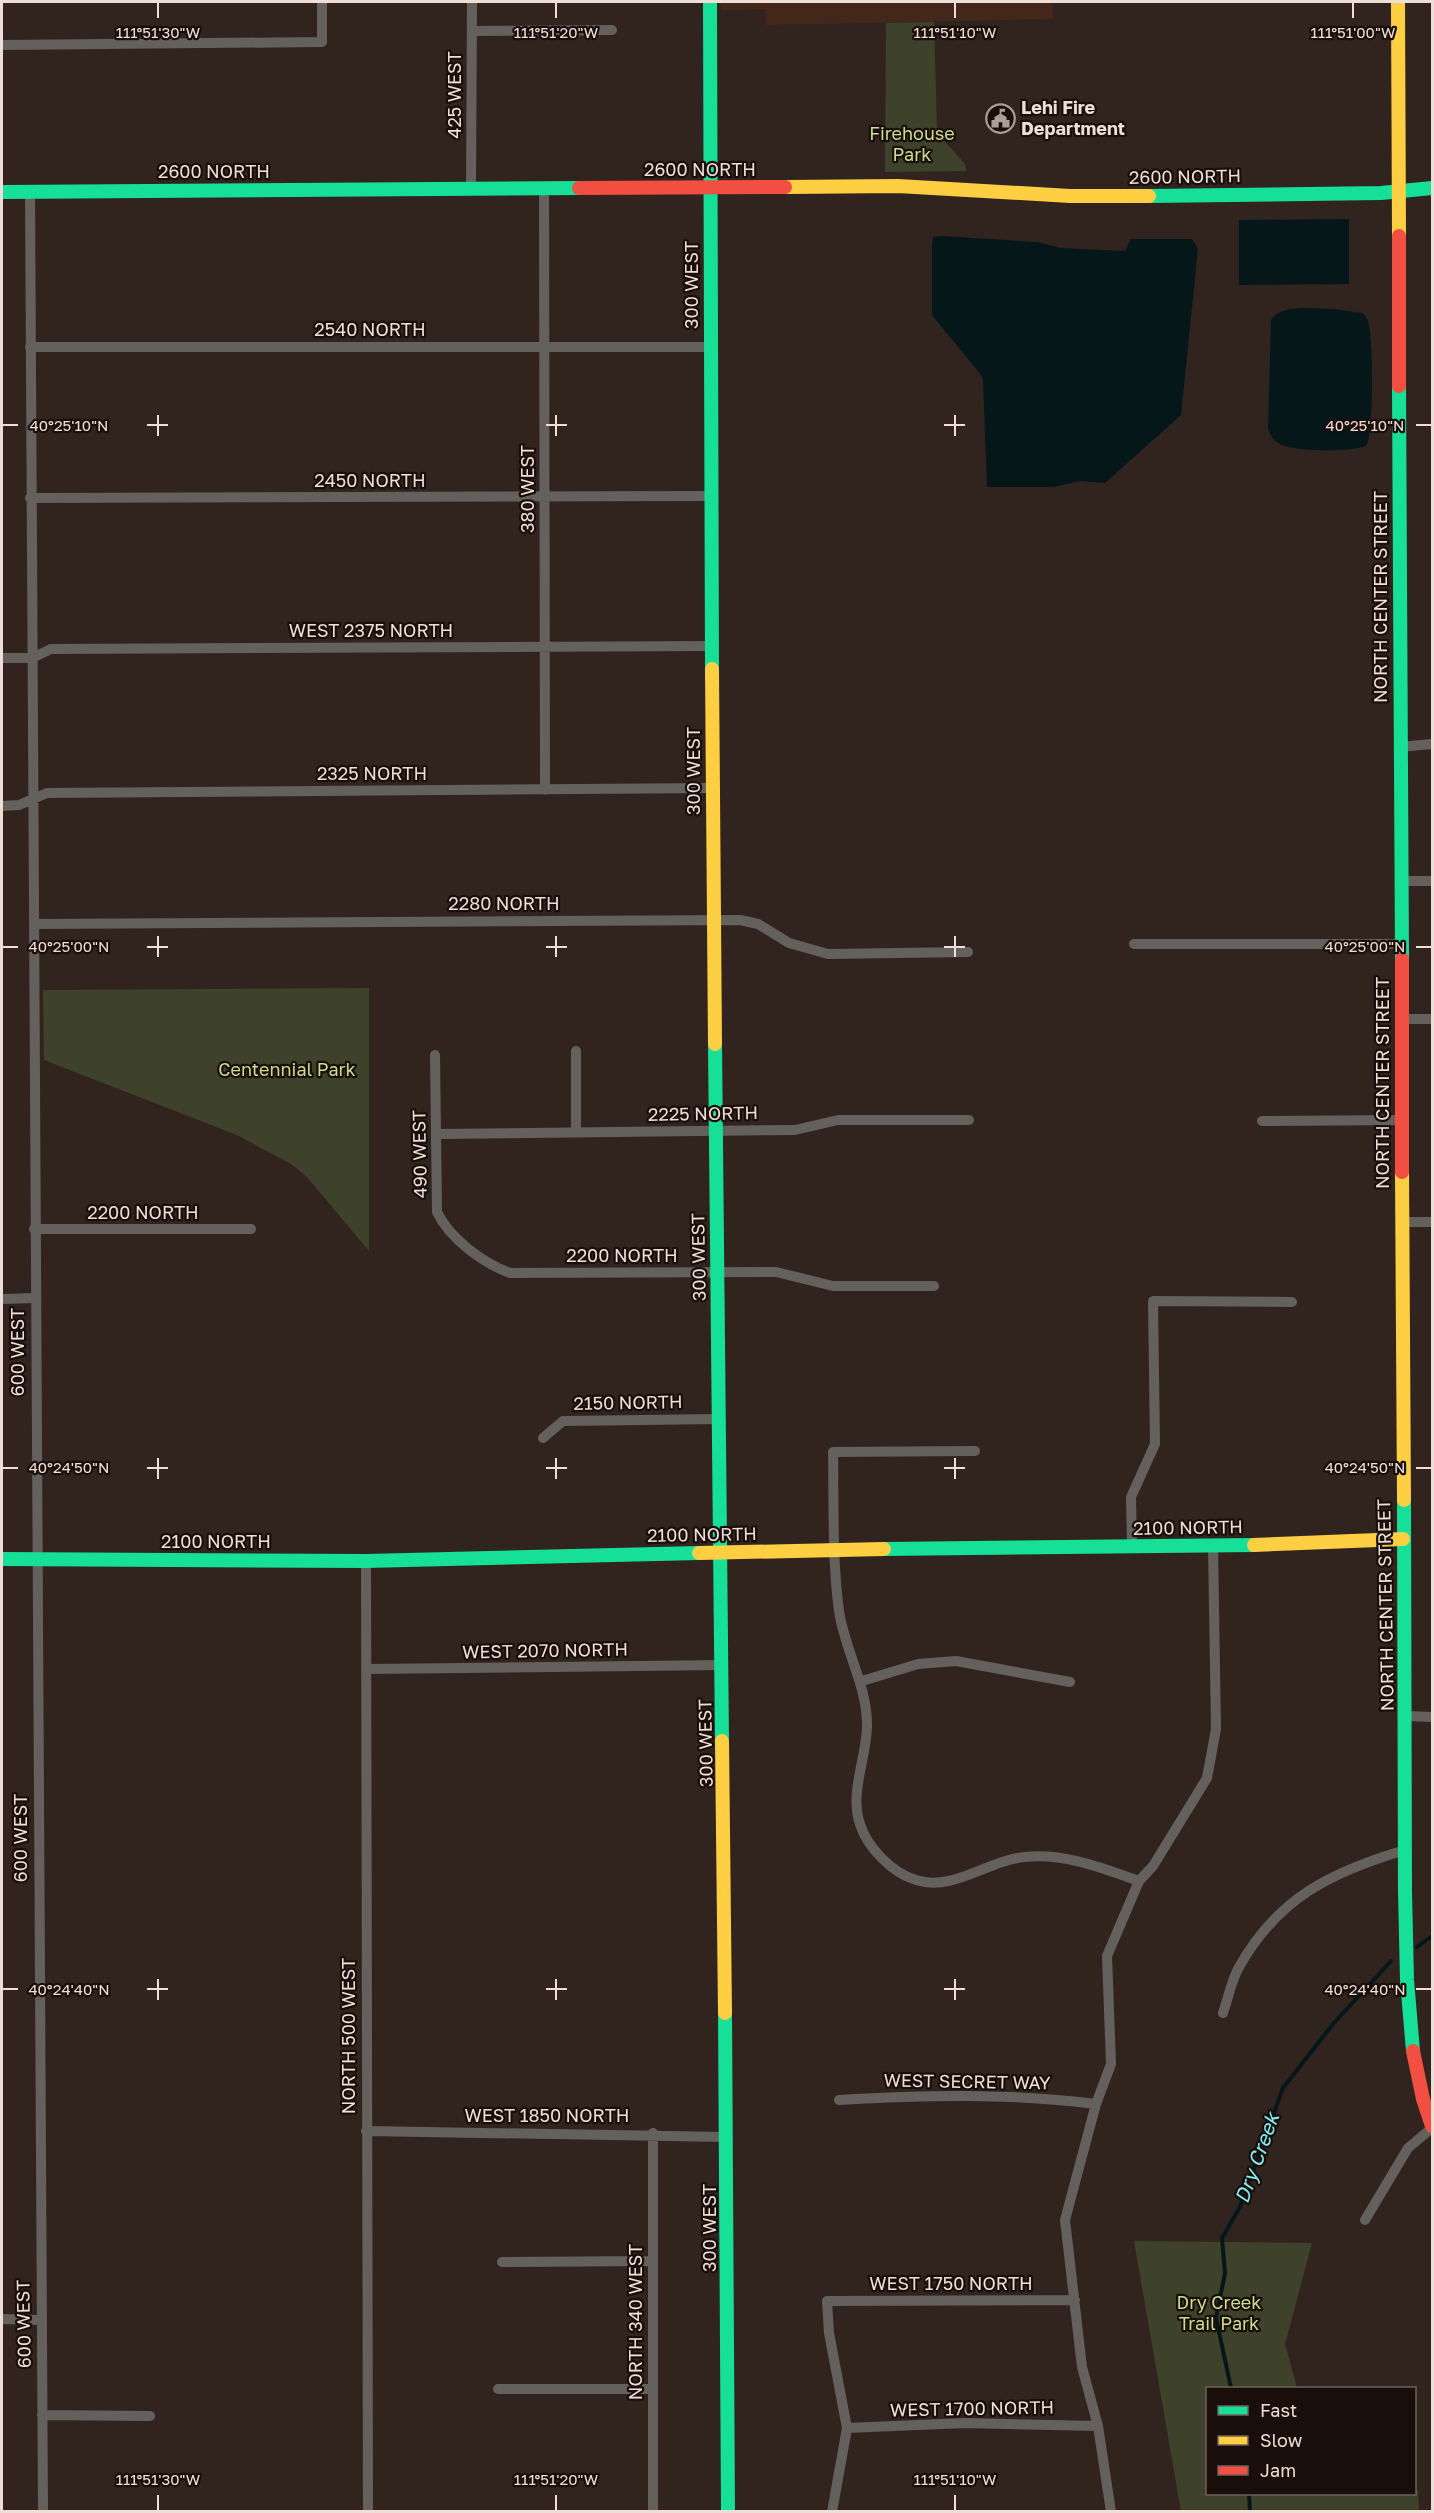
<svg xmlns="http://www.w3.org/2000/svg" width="1434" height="2513" font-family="'Golos Text',sans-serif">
  <rect width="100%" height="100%" fill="#31241e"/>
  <path fill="#44271b" d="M721,2H1053V19L766,25L765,9L721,10Z"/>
  <path fill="#3f422b" d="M934,22L937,133L965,164L966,171L885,172L886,23Z
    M369,988V1251L307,1177L291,1164L237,1135L44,1060L43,990Z
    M1134,2241L1312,2243L1285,2344L1297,2388H1208V2494H1414L1415,2490H1418L1419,2511H1181Z"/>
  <path fill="#061719" d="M1349,219V284L1239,285V220Z
    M941,236L1037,242L1061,248L1125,251L1131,239H1192L1198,249L1181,415L1105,483L1080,481L1054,487H987L983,381L981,375L932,315V244L933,237Z
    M1334,309L1362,313C1366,316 1368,319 1369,325C1373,340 1374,436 1366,446C1350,452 1295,452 1280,444C1273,441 1271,436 1268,429L1271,320C1281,303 1316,309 1334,309Z"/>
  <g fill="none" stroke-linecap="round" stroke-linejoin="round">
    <path stroke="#061719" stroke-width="4" d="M1417,1947L1432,1936
      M1231,2388L1216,2318L1225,2273L1222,2238L1240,2207L1283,2088L1333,2024L1391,1961
      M1249,2494L1250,2512"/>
    <path stroke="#64615d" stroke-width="10" d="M472,31L612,30
      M2,45L322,42V2
      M471,189L472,2
      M544,189L545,790
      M30,191L43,2512
      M30,347H710
      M30,498L711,496
      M2,658H32L51,649L711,646
      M1400,747L1432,744
      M2,806L19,805L47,793L712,788
      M1401,881H1432
      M34,924L740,920L758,924L789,943L828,954L968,952
      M1134,944H1401
      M1401,1019H1432
      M576,1051V1132
      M435,1055L437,1212C450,1239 483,1263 510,1273L776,1272L833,1286H934
      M1262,1121L1401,1120
      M436,1134L795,1130L838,1120H969
      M1402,1222H1432
      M34,1229H251
      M2,1299L35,1298
      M543,1438L563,1421L720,1419
      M975,1451L833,1452C834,1505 832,1559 839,1611C845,1651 867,1685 867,1725C867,1757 849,1793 860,1824C867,1847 892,1873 916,1880C953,1892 988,1860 1025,1857C1065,1853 1102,1868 1139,1881
      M1132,1546L1131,1497L1155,1444L1153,1301L1292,1302
      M366,1561L368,2512
      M366,1669L723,1665
      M862,1681L918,1664L956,1661L1070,1682
      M1406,1716L1432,1717
      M1223,2013C1228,1999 1231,1982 1238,1969C1277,1898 1331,1872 1405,1850
      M839,2100C925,2095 1010,2093 1096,2104
      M366,2131L727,2137
      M653,2133V2512
      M1365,2220L1408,2148L1432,2128
      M502,2262L652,2261
      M2,2319L41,2320
      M498,2389H653
      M42,2415L150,2416
      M847,2428L965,2423L1098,2426
      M832,2512L847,2428L829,2333L827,2301L1075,2300
      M1111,2512L1098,2426L1082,2367L1065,2220L1096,2104L1111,2064L1107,1956L1139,1881L1153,1866L1207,1778L1216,1729L1213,1546"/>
    <path stroke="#16e098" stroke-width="14" d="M710,2L712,669
      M2,192L579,188
      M1149,196L1381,193L1432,188
      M1399,386L1402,959
      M715,1044L722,1741
      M1404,1500L1405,1892L1407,1980L1413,2051
      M884,1549L1254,1545
      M2,1559L366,1561L699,1553
      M725,2013L728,2512"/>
    <path stroke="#ffcf43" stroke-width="14" d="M1398,2L1399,236
      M785,187L898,186L1070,196H1149
      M712,669L715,1044
      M1402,1172L1404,1500
      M1254,1545L1403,1539
      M699,1553L884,1549
      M722,1741L725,2013"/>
    <path stroke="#f24e42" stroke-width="14" d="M579,188L785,187
      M1399,236V386
      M1402,959V1172
      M1413,2051L1423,2099L1432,2126"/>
  </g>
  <path fill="none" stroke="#efded6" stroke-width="2" d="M158,3V18M556,3V18M955,3V18M1353,3V18M158,415V436M556,415V436M955,415V436M3,425H18M147,425H168M546,425H567M944,425H965M1416,425H1431M158,936V957M556,936V957M955,936V957M3,947H18M147,947H168M546,947H567M944,947H965M1416,947H1431M158,1458V1479M556,1458V1479M955,1458V1479M3,1468H18M147,1468H168M546,1468H567M944,1468H965M1416,1468H1431M158,1979V2000M556,1979V2000M955,1979V2000M3,1989H18M147,1989H168M546,1989H567M944,1989H965M1416,1989H1431M158,2495V2510M556,2495V2510M955,2495V2510"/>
  <defs>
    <symbol id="civic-ring" viewBox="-11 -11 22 22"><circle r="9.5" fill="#190e09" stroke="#ac9d96" stroke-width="1.5"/><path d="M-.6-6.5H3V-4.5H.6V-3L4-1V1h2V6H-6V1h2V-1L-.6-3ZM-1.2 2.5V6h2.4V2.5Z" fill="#ac9d96"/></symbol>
  </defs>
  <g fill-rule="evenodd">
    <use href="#civic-ring" x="984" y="102" width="33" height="33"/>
  </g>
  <g text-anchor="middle" stroke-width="4.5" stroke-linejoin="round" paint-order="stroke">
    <g font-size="18" fill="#efded6" stroke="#190e09">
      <text transform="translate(455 95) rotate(-90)" y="6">425 WEST</text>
      <text x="700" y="176">2600 NORTH</text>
      <text x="214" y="178">2600 NORTH</text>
      <text transform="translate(1185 177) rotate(-1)" y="6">2600 NORTH</text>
      <text transform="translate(692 285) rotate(-90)" y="6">300 WEST</text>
      <text x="370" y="336">2540 NORTH</text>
      <text x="370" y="487">2450 NORTH</text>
      <text transform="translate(528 489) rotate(-90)" y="6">380 WEST</text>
      <text transform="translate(1381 597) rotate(-90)" y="6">NORTH CENTER STREET</text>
      <text x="371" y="637">WEST 2375 NORTH</text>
      <text transform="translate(694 771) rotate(-90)" y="6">300 WEST</text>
      <text x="372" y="780">2325 NORTH</text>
      <text x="504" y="910">2280 NORTH</text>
      <text transform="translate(1383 1083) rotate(-90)" y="6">NORTH CENTER STREET</text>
      <text transform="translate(703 1114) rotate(-1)" y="6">2225 NORTH</text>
      <text transform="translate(420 1154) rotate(-91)" y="6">490 WEST</text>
      <text x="143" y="1219">2200 NORTH</text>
      <text x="622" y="1262">2200 NORTH</text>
      <text transform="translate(699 1257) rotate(-91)" y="6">300 WEST</text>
      <text transform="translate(18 1352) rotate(-90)" y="6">600 WEST</text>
      <text transform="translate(628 1403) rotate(-1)" y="6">2150 NORTH</text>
      <text transform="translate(1188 1528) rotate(-1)" y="6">2100 NORTH</text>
      <text transform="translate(702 1535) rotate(-1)" y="6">2100 NORTH</text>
      <text x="216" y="1548">2100 NORTH</text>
      <text transform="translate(1386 1605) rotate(-91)" y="6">NORTH CENTER STREET</text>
      <text transform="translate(545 1651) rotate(-1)" y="6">WEST 2070 NORTH</text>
      <text transform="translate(706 1743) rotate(-91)" y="6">300 WEST</text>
      <text transform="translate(21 1838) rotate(-90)" y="6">600 WEST</text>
      <text transform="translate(349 2036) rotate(-90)" y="6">NORTH 500 WEST</text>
      <text transform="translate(967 2082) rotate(1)" y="6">WEST SECRET WAY</text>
      <text x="547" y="2122">WEST 1850 NORTH</text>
      <text transform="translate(710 2228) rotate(-90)" y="6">300 WEST</text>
      <text x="951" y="2290">WEST 1750 NORTH</text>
      <text transform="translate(636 2322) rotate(-90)" y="6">NORTH 340 WEST</text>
      <text transform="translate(24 2324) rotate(-91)" y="6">600 WEST</text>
      <text transform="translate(972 2409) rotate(-1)" y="6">WEST 1700 NORTH</text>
    </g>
    <g font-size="18" font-weight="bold" fill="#efded6" stroke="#190e09" text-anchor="start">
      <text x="1021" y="114">Lehi Fire<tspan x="1021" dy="21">Department</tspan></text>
    </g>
    <g font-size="18" fill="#cbdd91" stroke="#190e09">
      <text x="912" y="140">Firehouse<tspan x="912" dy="21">Park</tspan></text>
      <text x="287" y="1076">Centennial Park</text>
      <text x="1219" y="2309">Dry Creek<tspan x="1219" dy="21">Trail Park</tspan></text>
    </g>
    <g font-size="20" font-style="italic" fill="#83eef6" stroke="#190e09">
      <text transform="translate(1257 2158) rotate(-70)" y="7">Dry Creek</text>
    </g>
  </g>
  <g font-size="15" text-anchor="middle" fill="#efded6" stroke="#190e09" stroke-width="4.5" stroke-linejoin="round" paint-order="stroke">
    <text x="158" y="38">111°51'30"W</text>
    <text x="556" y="38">111°51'20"W</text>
    <text x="955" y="38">111°51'10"W</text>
    <text x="1353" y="38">111°51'00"W</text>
    <text x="69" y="431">40°25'10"N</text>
    <text x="1365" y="431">40°25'10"N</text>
    <text x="69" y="952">40°25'00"N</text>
    <text x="1365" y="952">40°25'00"N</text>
    <text x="69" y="1473">40°24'50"N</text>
    <text x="1365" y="1473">40°24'50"N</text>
    <text x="69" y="1995">40°24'40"N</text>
    <text x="1365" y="1995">40°24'40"N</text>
    <text x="158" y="2485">111°51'30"W</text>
    <text x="556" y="2485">111°51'20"W</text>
    <text x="955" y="2485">111°51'10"W</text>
  </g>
  <rect width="1434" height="2513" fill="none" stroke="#efded6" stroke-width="6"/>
  <rect x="1206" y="2387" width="210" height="108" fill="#190e09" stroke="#6f615b" stroke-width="1.5"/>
  <rect x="1218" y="2406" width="30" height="9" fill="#16e098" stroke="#6f615b" stroke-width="1.5"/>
  <text x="1260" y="2417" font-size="18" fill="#efded6">Fast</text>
  <rect x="1218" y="2436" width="30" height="9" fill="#ffcf43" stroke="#6f615b" stroke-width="1.5"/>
  <text x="1260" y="2447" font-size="18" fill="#efded6">Slow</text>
  <rect x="1218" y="2466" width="30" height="9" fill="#f24e42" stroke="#6f615b" stroke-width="1.5"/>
  <text x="1260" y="2477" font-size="18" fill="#efded6">Jam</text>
</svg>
